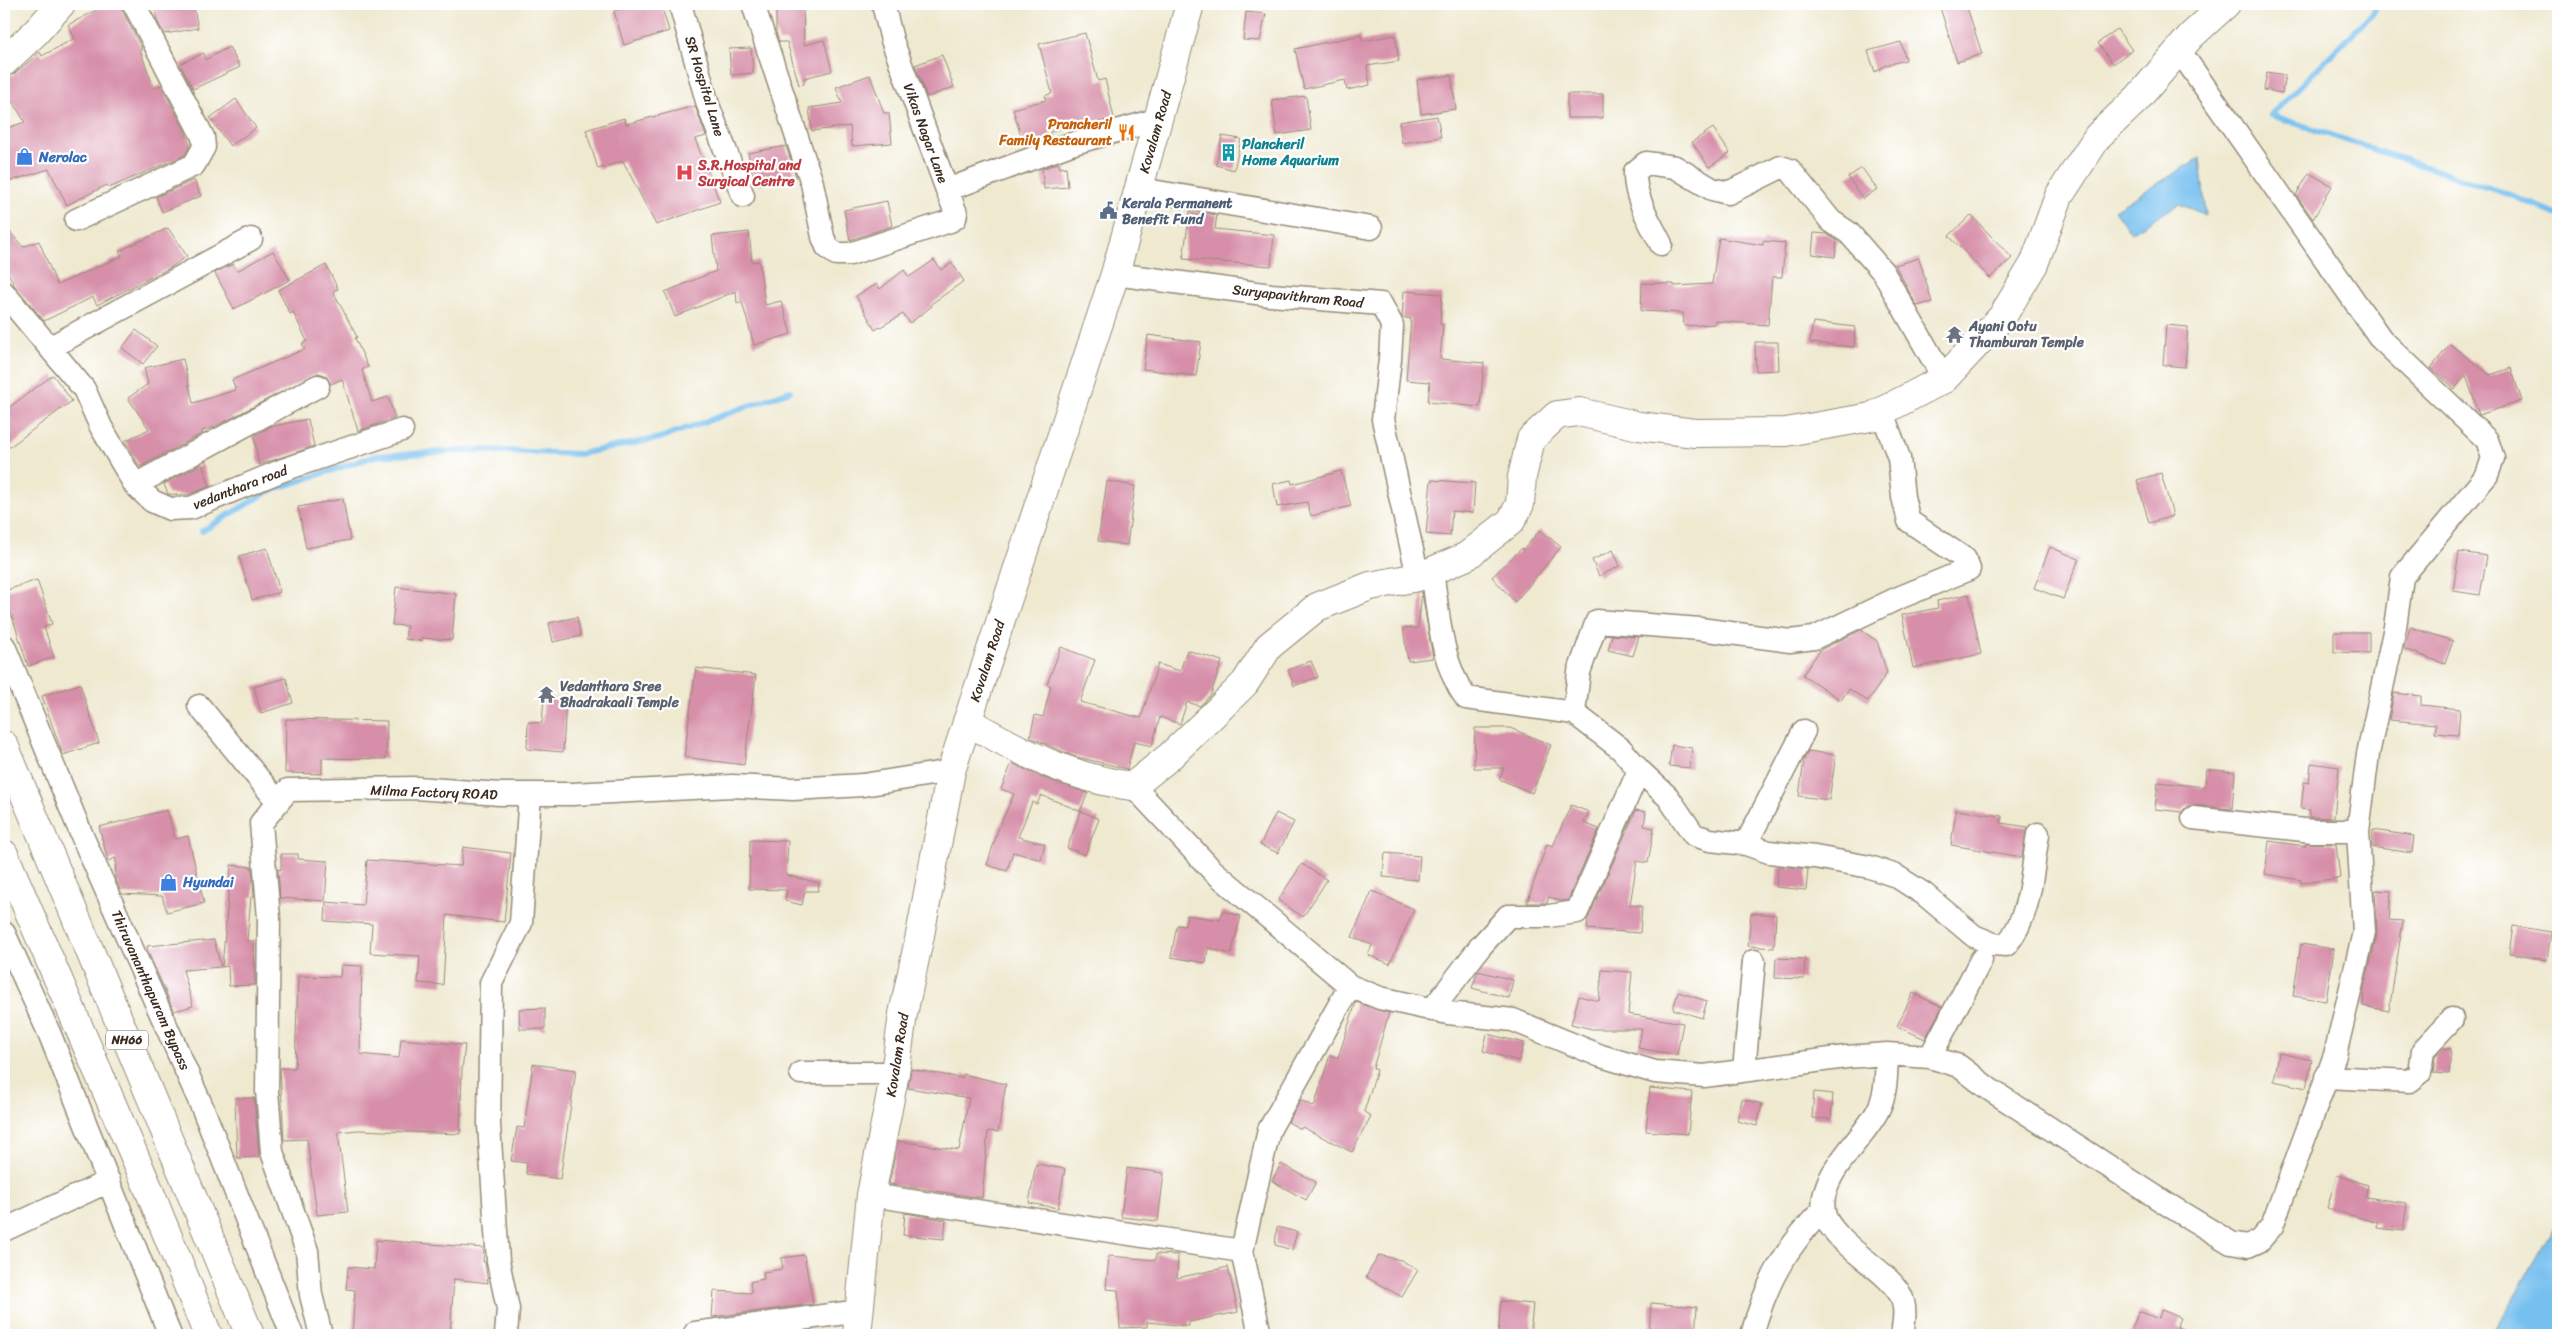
<svg xmlns="http://www.w3.org/2000/svg" width="2562" height="1339" font-family="Sriracha,sans-serif">
  <rect width="100%" height="100%" fill="#fff"/>
  <filter id="ink" filterUnits="userSpaceOnUse"><feTurbulence type="fractalNoise" baseFrequency=".02" numOctaves="2"/><feDisplacementMap in="SourceGraphic" scale="10" xChannelSelector="R" yChannelSelector="G"/><feConvolveMatrix kernelMatrix="1 2 1 2 8 2 1 2 1" color-interpolation-filters="sRGB"/></filter>
  <filter id="wash" filterUnits="userSpaceOnUse"><feTurbulence type="fractalNoise" baseFrequency=".0096" numOctaves="4" result="noise"/><feDisplacementMap in="SourceGraphic" scale="20" xChannelSelector="R" yChannelSelector="G"/><feGaussianBlur stdDeviation="1.12" result="paint"/><feColorMatrix in="noise" values="0 0 0 0 0 0 0 0 0 0 0 0 0 0 0 0 0 1.4 0 .05"/><feComposite in="paint" operator="in"/></filter>
  <g filter="url(#wash)">
    <rect width="100%" height="100%" fill="#efe9d0"/>
    <path fill="#76c0ef" stroke="#587586" d="M2200,158L2206,215L2179,204L2131,233L2114,210Z
      M2558,1220V1335H2492Z"/>
    <g fill="none" stroke-linecap="round" stroke-linejoin="round">
      <path stroke="#76c0ef" stroke-width="6" d="M2377,4L2373,13L2271,115L2516,197L2558,215
        M202,531L269,491L375,456L481,450L579,454L660,438L790,391"/>
    </g>
    <g id="blocks">
      <path fill="#d78fa9" d="M108,4H119L142,49L140,50L154,88L161,85L185,131L190,145L185,155L109,188L107,185L67,205L49,169L4,183V129L25,122L4,88V77L14,74L40,52L42,56L75,38L68,25Z
        M154,4H180L182,11L194,9L198,28L165,34L157,21Z
        M637,4H661L669,31L624,45L614,11Z
        M1939,4H1966L1982,54L1957,62Z
        M776,5H803L804,45L824,40L832,71L804,78V84L799,85L787,42H779L776,32Z
        M1246,12L1266,14L1260,41L1243,40Z
        M2117,29L2132,50L2113,64L2098,43Z
        M1085,33L1098,81L1105,79L1114,118L1089,125L1087,120L1050,132L1051,137L1024,147L1013,109L1046,100L1045,96L1052,93L1039,44Z
        M1361,35L1362,41L1395,35L1399,61L1367,66L1370,85L1347,90L1345,80L1304,89L1295,49Z
        M1901,42L1906,60L1886,65L1875,72L1868,51Z
        M229,47L240,67L193,89L180,64L204,53L205,60Z
        M751,48L753,73L731,75L729,49Z
        M942,55L954,87L927,97L915,65Z
        M2267,72L2285,75L2282,93L2264,90Z
        M870,75L884,113H889L892,143L852,146L850,126L812,131L809,108L842,103L836,87Z
        M1451,75L1456,109L1421,114L1417,80Z
        M1567,94H1603V118H1567Z
        M1306,96L1311,130L1277,135L1272,100Z
        M236,99L256,128L230,146L210,118Z
        M695,106L706,136L695,139L720,202L656,225L623,161L598,169L586,130L624,118L626,124Z
        M1437,116L1441,137L1402,143L1399,122Z
        M1713,128L1730,153L1709,167L1692,142Z
        M1222,136L1241,139L1234,170L1216,165Z
        M786,146L796,177L755,185L748,153Z
        M1058,163L1060,168L1066,167L1068,187L1044,189L1042,169Z
        M1862,168L1877,189L1863,199L1848,177Z
        M2309,173L2332,186L2313,219L2296,195Z
        M194,180L201,196L162,212L156,197Z
        M887,201L892,226L850,240L844,210Z
        M1190,211L1217,215L1215,229L1274,235L1271,266L1183,259Z
        M1971,215L2012,258L1990,278L1949,236Z
        M4,225L23,247L39,241L57,285L122,256L119,251L168,228L187,256L171,267L97,305L93,297L44,321L14,285L4,264Z
        M749,232L752,262L759,261L765,305L781,301L791,334L754,345L742,302L737,303L736,291L675,317L665,292L716,271L712,236Z
        M1814,233L1827,234L1837,241L1835,257L1812,254Z
        M1719,238L1763,245V241L1785,243L1782,277H1772L1768,325L1715,321V324L1684,326L1683,313L1641,311L1642,283L1674,284V286L1712,284Z
        M273,251L290,280L234,309L215,273L233,264L237,271Z
        M1919,258L1932,302L1917,306L1895,265Z
        M934,260L941,270L952,263L964,281L931,304L932,306L910,323L903,314L875,330L856,296L877,284L880,289L904,270L909,277Z
        M326,265L338,289L333,291L357,337L355,338L368,367L362,370L372,402L388,397L395,418L358,431L342,379L331,384L325,375L318,373L212,428L202,431L203,433L140,467L125,441L149,429L128,398L148,384L144,368L183,359L193,403L236,390L232,380L305,349L302,344L307,341L293,312L290,314L278,290Z
        M1404,291L1442,294L1440,324L1443,325L1440,359L1484,363L1480,407L1428,402L1430,382L1406,380L1411,319L1402,317Z
        M1813,322L1855,327L1854,347L1810,343Z
        M2166,325L2188,327L2185,367L2163,365Z
        M136,330L157,346L143,364L122,348Z
        M1148,335L1201,342L1196,376L1143,369Z
        M1755,342H1778L1779,370L1756,371Z
        M2450,344L2490,375L2511,368L2522,401L2479,415L2466,375L2455,389L2431,368Z
        M53,375L72,401L4,451V411Z
        M308,419L314,446L259,465L254,436L269,427Z
        M202,464L210,486L188,495L168,494L164,484Z
        M1341,471L1351,506L1311,516L1307,502L1277,507L1273,484L1291,480L1292,484Z
        M2161,473L2173,516L2149,523L2137,480Z
        M1431,480L1475,483L1473,513L1452,511L1450,536L1426,534Z
        M1107,481L1135,486L1127,545L1098,541Z
        M343,499L350,540L306,548L298,507Z
        M1540,530L1561,547L1515,602L1492,577L1522,548L1523,550Z
        M2050,547L2079,559L2063,599L2034,588Z
        M267,548L280,592L252,600L239,556Z
        M1613,550L1620,566L1599,576L1592,560Z
        M2459,552L2487,556L2480,595L2453,591Z
        M37,580L52,624L44,627L54,657L28,666L4,591Z
        M396,587L456,594L452,640L421,638V641L405,639L407,626L392,625Z
        M1422,592L1433,658L1408,661L1403,628H1418Z
        M1969,594L1981,654L1913,668L1902,615L1938,608L1937,601Z
        M577,617L581,636L553,642L549,623Z
        M2410,627L2453,641L2445,664L2404,649Z
        M1861,630L1877,641L1887,673L1868,701L1849,689L1841,700L1803,675L1820,650Z
        M2334,632H2369V653L2334,652Z
        M1612,635L1639,637L1633,656L1608,650Z
        M1061,647L1095,660L1080,702L1141,718L1158,664L1180,671L1187,650L1222,661L1211,694L1200,706L1187,702L1180,724L1160,717L1152,746L1134,742L1127,769L1073,756L1030,737L1035,715L1043,717L1051,686L1047,684Z
        M1311,661L1318,677L1294,686L1288,670Z
        M696,668L756,675L744,765L684,757Z
        M286,678L293,703L261,713L254,687Z
        M80,684L99,743L63,755L42,696Z
        M2394,693L2421,696V705L2460,709L2458,735L2435,733L2436,724L2389,720Z
        M544,698L566,700L563,752L527,749L528,722L542,723Z
        M286,719L387,721L386,759L322,758V774L285,773Z
        M1475,728H1510L1551,745L1532,793L1499,779L1504,768H1474Z
        M1672,745L1692,748L1690,768L1669,766Z
        M1808,751L1836,755L1829,800L1799,796L1804,760Z
        M1012,763L1041,777L1088,793L1080,811L1041,795L1037,804L1032,802L1018,837L1045,844L1041,860L1013,852L1007,871L987,865L998,830L1014,794L1001,789Z
        M2311,763L2339,767L2334,818L2309,817L2310,810L2301,809L2304,782L2309,783Z
        M2206,769L2235,772L2232,809L2194,805L2187,806L2182,812L2155,809L2158,782L2205,787Z
        M1571,805L1589,812L1584,823L1599,829L1568,900L1560,901L1549,897L1547,903H1527L1547,844L1553,846Z
        M167,810L175,839L188,836L204,903L167,912L162,896L122,894L115,878L116,858L108,861L99,827Z
        M1636,810L1646,812L1644,826L1654,828L1648,863L1637,861L1630,905L1642,906L1640,933L1587,929L1588,919Z
        M1956,810L2002,816L2001,823L2027,827L2022,857L1951,845Z
        M1081,811L1099,819L1085,855L1067,848Z
        M1276,813L1294,822L1278,853L1260,845Z
        M2373,830L2414,836L2412,853L2372,847Z
        M750,840L788,841L786,875L819,883L818,891H805L802,905L785,901L787,890L749,889Z
        M2269,841L2305,846L2306,843L2336,844L2340,878L2301,883V880L2265,874Z
        M463,847L511,853L504,922L447,915L443,985L418,983L420,956L370,953L372,924L325,921L326,902L363,905L367,860L461,866Z
        M1385,853L1420,856L1418,880L1383,877Z
        M281,854H298V859L328,861L325,901L280,898L278,869L281,870Z
        M1302,864L1327,880L1303,917L1278,900Z
        M231,865L252,867L254,897H251L247,941H254L255,985L229,986L228,966L222,967Z
        M1778,866L1808,869L1806,890L1776,887Z
        M2375,890L2391,891L2389,920L2403,921L2389,1011L2363,1006L2364,988L2377,935Z
        M1372,891L1414,909L1390,964L1368,955L1372,945L1352,937Z
        M1222,911L1241,916L1231,954L1208,948L1206,963L1171,957L1177,925L1185,926L1187,915L1220,920Z
        M1751,913L1776,915L1774,948L1748,946Z
        M2513,926L2551,932L2547,960L2509,954Z
        M214,940L221,967L183,970L193,1006L174,1011L148,952L147,946Z
        M2301,944L2334,949L2326,1001L2293,996Z
        M1776,958L1805,959L1804,979L1775,978Z
        M341,965L362,966L360,1054L399,1058L401,1039L465,1045L462,1070L460,1134L358,1130L338,1132L348,1212L317,1215L307,1139L284,1140L280,1068H295L298,976L340,977Z
        M1602,970L1632,972L1628,1014L1683,1023L1677,1055L1638,1048L1642,1029H1592L1571,1024L1579,996L1599,1001Z
        M1478,971L1513,980L1509,998L1472,988Z
        M1678,992L1707,1001L1702,1018L1673,1009Z
        M1913,993L1942,1007L1925,1039L1897,1026Z
        M1356,1002L1389,1013L1373,1068L1377,1070L1364,1112L1371,1116L1352,1152L1302,1127L1301,1129L1288,1122L1301,1100L1314,1107L1330,1055L1338,1058Z
        M545,1008V1029H520L519,1009Z
        M1487,1034L1524,1043L1519,1061L1483,1051Z
        M2442,1048L2451,1049L2449,1074L2433,1073L2435,1056Z
        M2279,1053L2312,1060L2306,1088L2274,1081Z
        M533,1064L576,1070L560,1179L526,1174L527,1163L511,1161L517,1127L524,1128Z
        M911,1069L962,1078L963,1074L1006,1084L998,1132L988,1131L982,1198L889,1184L898,1141L959,1150L969,1098L908,1088Z
        M1650,1088L1692,1092L1688,1134L1646,1131Z
        M1814,1092L1833,1094L1831,1119L1812,1118Z
        M235,1098H254L259,1157L237,1158Z
        M1742,1099L1762,1104L1757,1126L1737,1121Z
        M1036,1164L1065,1169L1058,1208L1029,1203Z
        M1281,1164L1316,1182L1306,1200L1272,1181Z
        M1127,1168L1164,1173L1158,1221L1121,1217Z
        M2337,1175L2368,1185L2365,1197L2407,1203L2403,1231L2377,1228L2378,1223L2327,1208Z
        M905,1213L946,1220L944,1239L903,1235Z
        M1277,1227L1297,1232L1292,1250L1275,1245Z
        M376,1240L484,1248L483,1262H485L488,1283L454,1279L450,1335H352L355,1290L346,1289L348,1267L374,1269Z
        M1156,1254L1178,1255L1177,1278L1228,1267L1238,1312L1189,1322V1326L1147,1322V1327L1120,1328L1118,1290L1106,1289L1109,1256L1156,1260Z
        M804,1255L813,1304L712,1317L714,1291L752,1293L750,1282L764,1279L763,1272L783,1269L781,1258Z
        M1379,1255L1401,1260L1418,1270L1402,1297L1366,1277Z
        M1501,1301L1533,1304L1530,1335H1498Z
        M1651,1303L1697,1307L1695,1335H1649Z
        M2162,1310L2181,1318L2177,1327L2197,1335H2129L2139,1311L2158,1319Z"/>
    </g>
  </g>
  <g filter="url(#ink)">
    <use href="#blocks" fill-opacity="0" stroke="#958a77" stroke-width="1"/>
    <g fill="none" stroke-linecap="round" stroke-linejoin="round">
      <defs>
        <path id="minor" d="M680,4L708,105L743,196
          M753,4L812,183L823,237L827,247L836,254H850L950,221L955,218L956,213L947,190
          M883,4L892,40L947,190L1071,144L1159,119
          M1140,189L1371,228
          M76,220L194,165L204,147L203,137L134,4
          M1661,244C1650,222 1634,198 1635,172L1646,163L1675,167L1712,189L1728,193L1781,167L1790,170L1831,221L1849,233L1883,272L1944,379
          M1115,274L1271,295L1381,304L1392,325L1390,359L1383,419L1418,577
          M4,293L84,389L101,427L135,485L152,501L170,509L191,508L283,470L402,430
          M51,347L251,239
          M135,485L318,386
          M1432,572C1439,614 1440,662 1466,698L1574,713L1579,672L1597,621L1700,629L1790,641L1814,638L1896,599L1969,569L1965,559L1909,521L1903,497L1899,458L1882,412
          M4,646L83,838L203,1109L292,1335
          M199,706L278,802
          M1639,770L1668,797L1694,835L1710,840L1746,844L1769,852L1815,857L1870,867L1896,876L1924,894L1974,936L1993,944L2006,945C2031,917 2032,870 2038,834
          M1133,786L1212,870L1350,986L1380,998L1448,1013L1513,1020L1601,1056L1655,1072L1704,1076L1846,1057L1887,1054L1930,1057L1959,1066L1989,1089L2170,1206L2231,1243L2248,1246L2259,1241L2272,1226L2335,1055L2364,932L2358,831L2368,754L2395,627L2402,577L2487,475L2493,458L2487,440L2381,339L2179,50
          M2193,818L2313,831H2358
          M1746,844L1804,731
          M4,933L50,1035L170,1335
          M1432,1010L1480,947L1508,916H1549L1577,912L1639,770L1621,749L1574,713
          M1887,1054C1886,1073 1887,1093 1878,1110C1864,1139 1817,1175 1824,1212C1825,1221 1831,1227 1837,1234C1854,1255 1887,1272 1900,1294C1907,1306 1904,1323 1902,1335
          M1930,1057L1981,960
          M1744,1070L1754,961
          M801,1073H895
          M2326,1077L2410,1081L2420,1073L2423,1050L2452,1019
          M871,1195L1242,1251
          M4,1230L109,1181
          M695,1333L860,1311
          M321,1335L311,1295L307,1251L272,1152L267,1091L269,918L261,823L288,790L416,788L500,794H572L732,786L793,789L863,785L951,771
          M506,1335L508,1309L498,1261L489,1125L491,983L521,923L530,794
          M1260,1335L1242,1251L1269,1130L1350,986
          M1752,1335C1765,1285 1786,1246 1823,1210"/>
        <path id="major" d="M4,62L36,32L61,4
          M967,721C1019,751 1072,779 1133,786L1169,757L1217,711L1245,683L1269,646L1317,607L1370,586L1418,577L1467,556L1511,521L1520,504L1522,477L1531,439L1557,415L1579,412L1639,426L1695,433L1786,432L1871,417L1944,379L2002,317L2034,264L2059,196L2098,136L2137,99L2191,36L2226,4
          M857,1335L871,1195L895,1073L903,1014L920,935L951,771L1115,274L1190,4"/>
        <path id="highway" d="M4,745L250,1335
          M4,854L147,1185L208,1335"/>
      </defs>
      <use href="#minor" stroke="#958a77" stroke-width="25"/>
      <use href="#major" stroke="#958a77" stroke-width="30"/>
      <use href="#highway" stroke="#958a77" stroke-width="30"/>
      <use href="#minor" stroke="#fff" stroke-width="22"/>
      <use href="#major" stroke="#fff" stroke-width="28"/>
      <use href="#highway" stroke="#fff" stroke-width="28"/>
    </g>
  </g>
  <defs>
    <symbol id="restaurant-bare" viewBox="-9 -9 18 18"><path d="M-5-6h1v4h1v-4h1v4h1v-4h1v5L-1.5 .5V6h-2V.5L-5-1ZM5-6V6H3V1.5H1.5Q1.5-4 5-6Z" fill="#e8710a" stroke="#fff" stroke-width="2.5" paint-order="stroke"/></symbol>
    <symbol id="building-bare" viewBox="-9 -9 18 18"><path d="M-4-6H4V6H1V3H-1V6H-4ZM-2.5-4.3h1.7v1.8h-1.7ZM.8-4.3h1.7v1.8H.8ZM-2.5-1h1.7V.8h-1.7ZM.8-1h1.7V.8H.8Z" fill="#0f9aa8" stroke="#fff" stroke-width="2.5" paint-order="stroke"/></symbol>
    <symbol id="shop-bare" viewBox="-9 -9 18 18"><path d="M-5-2.5h2.3a2.7 3.5 0 0 1 5.4 0H5L5.5 6h-11ZM-1.5-2.5h3a1.5 2.3 0 0 0-3 0Z" fill="#3f7fe0" stroke="#fff" stroke-width="2.5" paint-order="stroke"/></symbol>
    <symbol id="hospital-bare" viewBox="-9 -9 18 18"><path d="M-5-5h3v3.5h4V-5h3V5h-3V1.5h-4V5h-3Z" fill="#e0444e" stroke="#fff" stroke-width="2.5" paint-order="stroke"/></symbol>
    <symbol id="civic-bare" viewBox="-9 -9 18 18"><path d="M-.6-6.5H3V-4.5H.6V-3L4-1V1h2V6H-6V1h2V-1L-.6-3ZM-1.2 2.5V6h2.4V2.5Z" fill="#5c6f8a" stroke="#fff" stroke-width="2.5" paint-order="stroke"/></symbol>
    <symbol id="temple-bare" viewBox="-9 -9 18 18"><path d="M0-6L5-2H3V0L6.5 2.5H4V6H1.5V3h-3V6H-4V2.5H-6.5L-3 0V-2H-5Z" fill="#6b7280" stroke="#fff" stroke-width="2.5" paint-order="stroke"/></symbol>
  </defs>
  <g fill-rule="evenodd">
    <use href="#restaurant-bare" x="1114" y="120" width="25" height="25"/>
    <use href="#building-bare" x="1216" y="140" width="25" height="25"/>
    <use href="#shop-bare" x="12" y="144" width="25" height="25"/>
    <use href="#hospital-bare" x="672" y="160" width="25" height="25"/>
    <use href="#civic-bare" x="1096" y="198" width="25" height="25"/>
    <use href="#temple-bare" x="1942" y="322" width="25" height="25"/>
    <use href="#temple-bare" x="534" y="682" width="25" height="25"/>
    <use href="#shop-bare" x="156" y="870" width="25" height="25"/>
  </g>
  <g text-anchor="middle" stroke-width="4.5" stroke-linejoin="round" paint-order="stroke">
    <rect fill="#fff" stroke="#766a62" stroke-width="1" x="106" y="1030.5" width="42" height="19" rx="4"/>
    <g font-size="12" font-weight="bold" fill="#3b2a1e">
      <text x="127" y="1044">NH66</text>
    </g>
    <g font-size="14" fill="#3b2a1e" stroke="#fff">
      <text transform="translate(705 86) rotate(73)" y="5">SR Hospital Lane</text>
      <text transform="translate(1155 132) rotate(-74)" y="5">Kovalam Road</text>
      <text transform="translate(926 133) rotate(70)" y="5">Vikas Nagar Lane</text>
      <text transform="translate(1298 296) rotate(6)" y="5">Suryapavithram Road</text>
      <text transform="translate(240 487) rotate(-21)" y="5">vedanthara road</text>
      <text transform="translate(987 661) rotate(-72)" y="5">Kovalam Road</text>
      <text transform="translate(434 792) rotate(2)" y="5">Milma Factory ROAD</text>
      <text transform="translate(151 990) rotate(66)" y="5">Thiruvananthapuram Bypass</text>
      <text transform="translate(897 1055) rotate(-81)" y="5">Kovalam Road</text>
    </g>
    <g font-size="14" font-weight="bold" fill="#c56008" stroke="#fff" text-anchor="end">
      <text x="1112" y="129">Prancheril<tspan x="1112" dy="16">Family Restaurant</tspan></text>
    </g>
    <g font-size="14" font-weight="bold" fill="#0d838f" stroke="#fff" text-anchor="start">
      <text x="1242" y="149">Plancheril<tspan x="1242" dy="16">Home Aquarium</tspan></text>
    </g>
    <g font-size="14" font-weight="bold" fill="#366cbe" stroke="#fff" text-anchor="start">
      <text x="39" y="162">Nerolac</text>
      <text x="183" y="887">Hyundai</text>
    </g>
    <g font-size="14" font-weight="bold" fill="#be3a42" stroke="#fff" text-anchor="start">
      <text x="698" y="170">S.R.Hospital and<tspan x="698" dy="16">Surgical Centre</tspan></text>
    </g>
    <g font-size="14" font-weight="bold" fill="#4e5e75" stroke="#fff" text-anchor="start">
      <text x="1122" y="208">Kerala Permanent<tspan x="1122" dy="16">Benefit Fund</tspan></text>
    </g>
    <g font-size="14" font-weight="bold" fill="#5b616d" stroke="#fff" text-anchor="start">
      <text x="1969" y="331">Ayani Ootu<tspan x="1969" dy="16">Thamburan Temple</tspan></text>
      <text x="560" y="691">Vedanthara Sree<tspan x="560" dy="16">Bhadrakaali Temple</tspan></text>
    </g>
  </g>
  <rect width="2562" height="1339" fill="none" stroke="#fff" stroke-width="20"/>
</svg>
